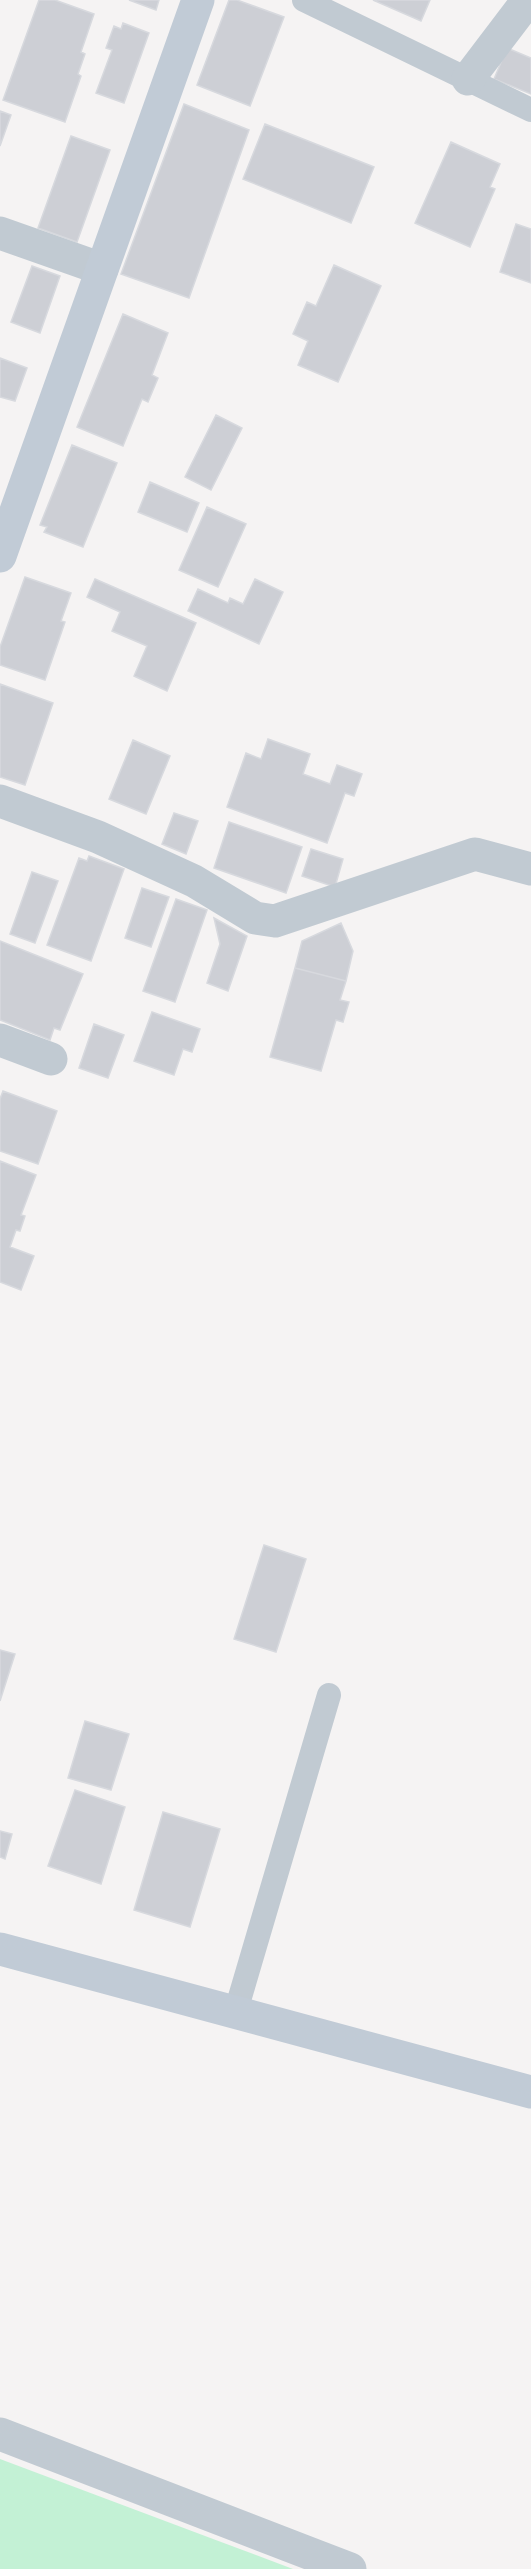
<svg xmlns="http://www.w3.org/2000/svg" width="531" height="2569" font-family="'Open Sans',sans-serif">
  <rect width="100%" height="100%" fill="#f5f3f3"/>
  <path fill="#c3f1d5" d="M0,2459L293,2569H0Z"/>
  <path fill="#cdcfd5" stroke="#d7d9de" stroke-width="1.5" d="M39,0H55L94,14L81,52L85,54L78,74L81,76L65,122L3,100Z
    M129,0H159L156,10Z
    M229,0H237L284,17L250,106L197,85Z
    M373,0H430L421,21Z
    M123,23L149,33L124,103L96,93L112,50L106,48L114,26L121,29Z
    M507,48L531,58V94L494,79Z
    M184,104L249,130L189,298L121,274Z
    M0,111L11,115L0,146Z
    M265,124L374,167L351,223L243,179Z
    M71,136L110,150L77,242L38,228Z
    M451,142L500,164L490,187L495,189L470,247L415,223Z
    M516,224L531,229V283L500,272Z
    M334,265L381,286L338,382L298,365L308,341L293,334L307,302L316,306Z
    M32,266L60,276L40,333L11,322Z
    M123,314L168,333L152,375L158,378L148,402L142,399L123,446L77,427Z
    M0,358L27,368L15,401L0,397Z
    M216,415L242,428L211,490L185,477Z
    M72,445L117,463L83,547L44,532L47,527L40,525Z
    M150,482L199,503L187,532L138,512Z
    M207,507L246,524L218,587L179,570Z
    M25,577L71,593L61,621L65,622L45,680L0,665V647Z
    M95,579L196,623L167,691L134,676L147,646L112,631L120,612L87,597Z
    M255,579L283,592L259,644L188,611L198,589L228,603L230,598L243,604Z
    M0,684L53,703L25,785L0,777Z
    M268,739L310,754L303,774L330,784L337,765L362,774L354,796L345,793L327,843L227,807L246,753L261,759Z
    M133,740L170,756L146,814L109,799Z
    M174,813L198,821L186,854L162,844Z
    M229,822L302,847L286,893L214,868Z
    M311,849L343,859L335,887L302,876Z
    M89,856L124,869L91,961L47,945L79,858L87,861Z
    M32,872L58,881L35,943L10,934Z
    M142,888L169,897L151,947L125,938Z
    M176,899L207,910L175,1002L143,991Z
    M214,918L247,936L228,991L207,983L220,944Z
    M341,923L353,951L346,981L295,968L302,941Z
    M0,941L83,974L60,1030L54,1028L50,1040L0,1020Z
    M295,968L346,981L340,1000L349,1002L343,1022L336,1020L321,1071L270,1057Z
    M152,1012L200,1029L192,1052L183,1049L174,1075L134,1061Z
    M94,1024L124,1035L108,1078L79,1068Z
    M3,1091L57,1111L38,1164L0,1151V1099Z
    M0,1161L36,1175L21,1215L25,1216L20,1231L16,1230L10,1247L34,1256L21,1290L0,1282Z
    M264,1545L306,1559L276,1652L234,1639Z
    M0,1650L15,1654L0,1701Z
    M85,1721L129,1734L111,1790L68,1778Z
    M75,1790L125,1807L101,1884L48,1866Z
    M163,1812L220,1829L190,1927L134,1910Z
    M0,1831L12,1834L5,1859L0,1857Z"/>
  <g fill="none" stroke-linecap="round" stroke-linejoin="round">
    <path stroke="#c1cad2" stroke-width="24" d="M304,0L531,110
      M235,2014L329,1695"/>
    <path stroke="#c1cad2" stroke-width="33" d="M468,79L528,0
      M0,233L102,269
      M0,801L98,837L194,881L255,918L275,921L475,854L531,869
      M0,1040L51,1059
      M0,2434L350,2569"/>
    <path stroke="#c1cbd6" stroke-width="33" d="M0,556L198,0
      M0,1949L531,2092"/>
  </g>
</svg>
